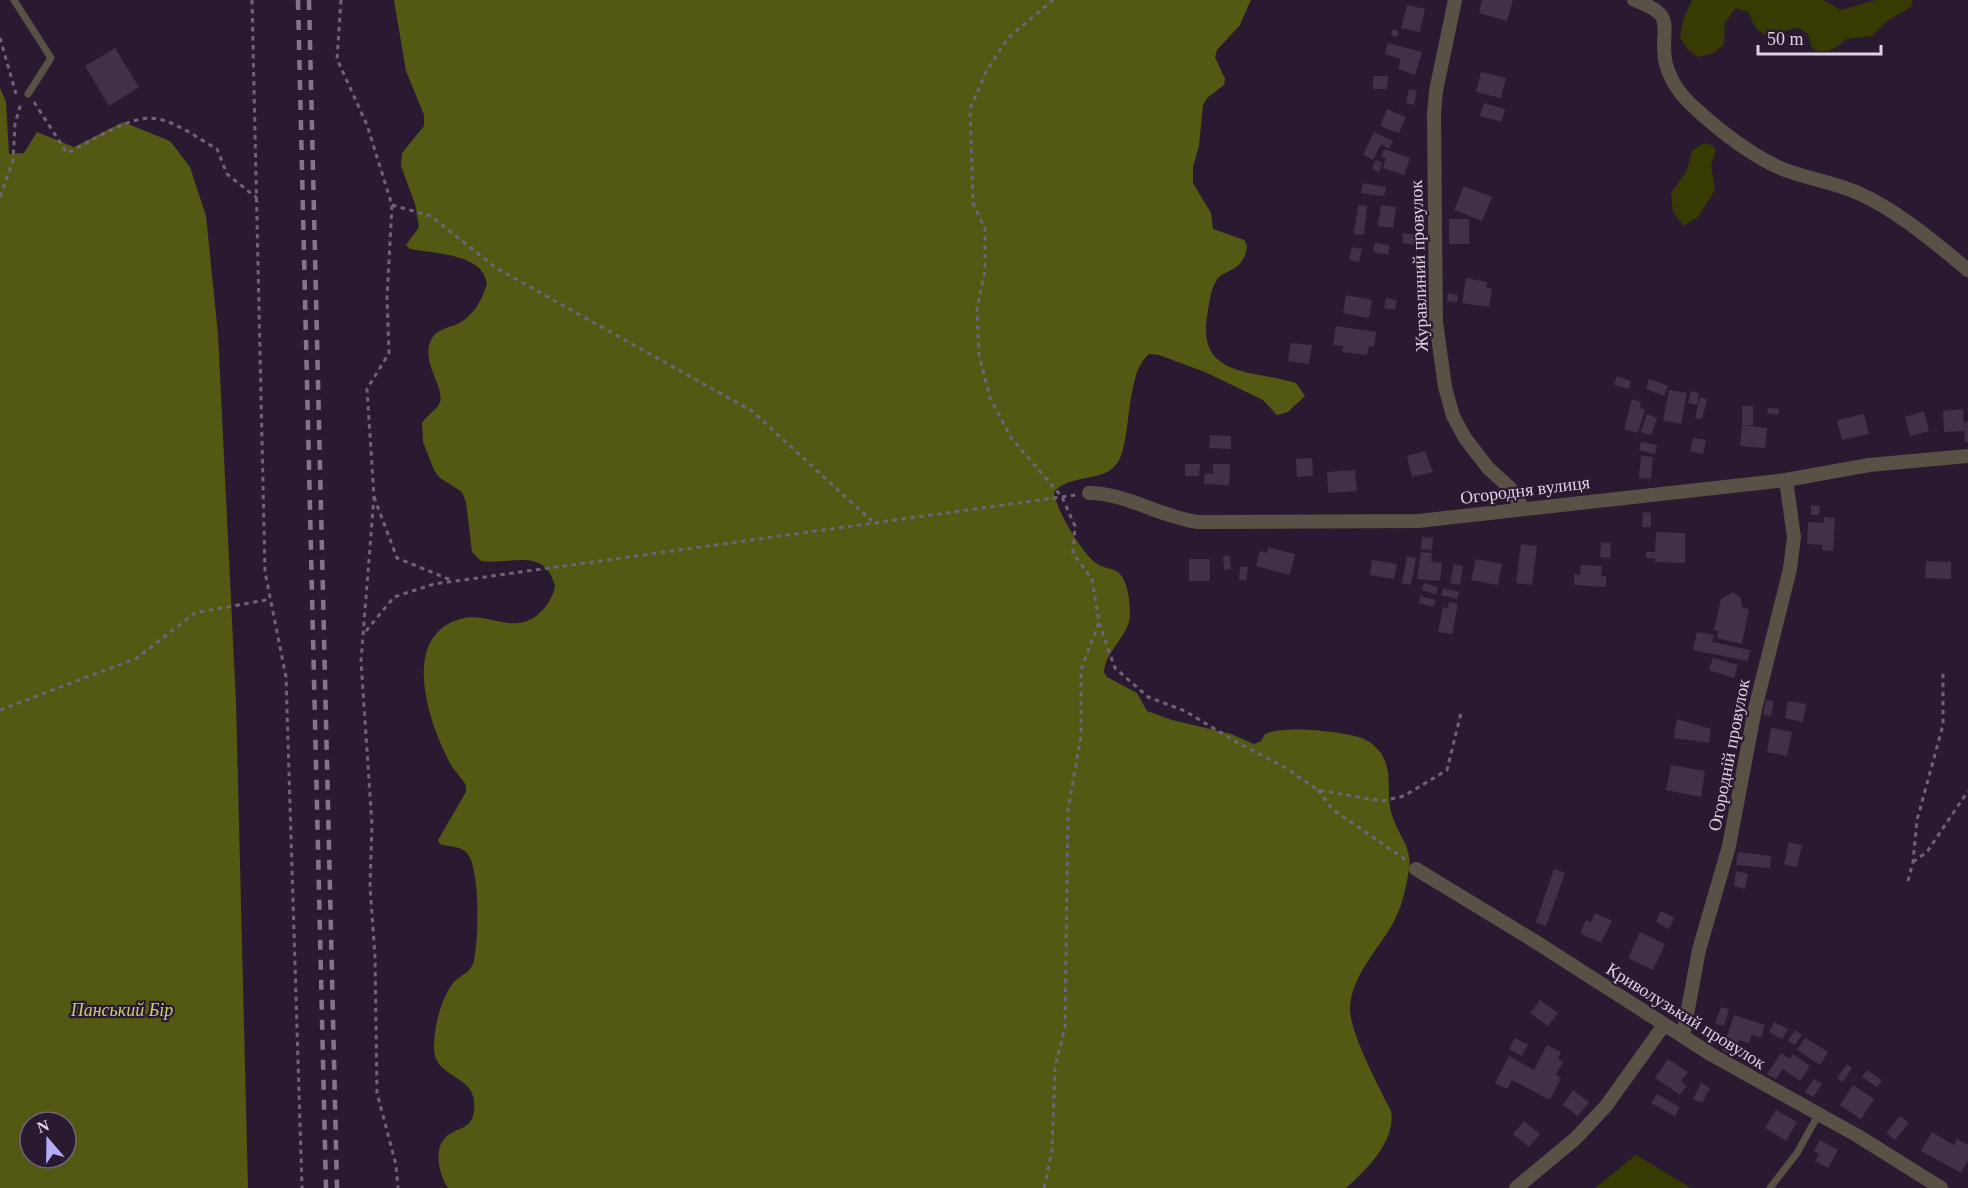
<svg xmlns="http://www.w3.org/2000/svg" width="1968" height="1188" font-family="'Times New Roman',serif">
  <rect width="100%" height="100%" fill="#2a1a31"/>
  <path fill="#373a01" d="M1692,0H1823L1841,10L1876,0H1913L1911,7L1887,21L1872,36L1846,39C1836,49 1826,56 1812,48L1808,34L1799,28C1783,28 1772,44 1757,29C1752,25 1752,17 1748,12L1736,8L1725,22L1724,44L1714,53L1698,57L1689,51L1680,38L1683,20Z
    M1704,143L1712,145L1716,150L1711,165L1715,190L1698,217L1684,226L1673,212L1671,193L1687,170L1692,151Z
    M1636,1155L1691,1188H1595Z"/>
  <path fill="#535813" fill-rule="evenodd" d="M394,0H1251L1240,25L1217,50L1215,57L1225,79L1224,85L1207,98L1203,105L1199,146L1193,167V183L1211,213L1213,229L1244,240L1247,245C1244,274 1225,267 1216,281C1210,291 1209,305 1207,317C1197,379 1257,370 1296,383L1305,396L1288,412L1277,415L1263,400L1205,372L1159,355L1149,354C1127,371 1131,429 1121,456C1110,486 1071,471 1054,492C1056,510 1083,556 1099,565C1106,569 1115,568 1120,574C1128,583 1130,602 1130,614C1130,636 1106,649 1104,672L1107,677L1137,693L1147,711L1172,720L1231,734L1254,744L1261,741L1265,734C1285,725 1343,731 1364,739C1373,743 1382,752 1385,761C1392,778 1386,797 1392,815C1399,838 1412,845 1409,869C1406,889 1402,907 1392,925C1377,951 1350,978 1350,1010C1351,1035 1379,1087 1391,1111C1396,1141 1367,1169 1346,1188H448C439,1175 433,1149 446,1137C458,1126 471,1131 474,1111C479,1072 433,1081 434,1047C434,1027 441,998 454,982C460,975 469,974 473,964C479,944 481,866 466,852C460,846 449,847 440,844L438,840L466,792V785C461,777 454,771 450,763C429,724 399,637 460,619C480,613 499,625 519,623C537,621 552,603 555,586C545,546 511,565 481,561L472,552L466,502L462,492L440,478L434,470L423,442L422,423C427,415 437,410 440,402C445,387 419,361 432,338C438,329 448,328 457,324C473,317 482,300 487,284C483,253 434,254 410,249L406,245L419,227L415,204L401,166L402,153L424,126V115L406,71Z
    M0,88L6,102L9,154L24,153L37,132L74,147L123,122L170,141L190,167L206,216L218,334L236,702L248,1188H0ZM30,1122H66V1158H30Z"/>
  <path fill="#413049" d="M1482,0H1513L1507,21L1479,13Z
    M1407,5L1425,9L1420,32L1401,28Z
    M1391.5 33a3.5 3.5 0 1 1 7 0a3.5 3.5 0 1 1-7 0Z
    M1388,43L1422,52L1415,75L1398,69L1401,59L1385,54Z
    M115,48L139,87L109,106L85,66Z
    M1481,72L1506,78L1501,98L1476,92Z
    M1373,76H1388L1387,89H1373Z
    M1409,89L1417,91L1414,105L1406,103Z
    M1484,103L1505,109L1501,122L1480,116Z
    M1387,109L1406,117L1399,133L1380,126Z
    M1374,132L1393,141L1389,149L1381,144L1373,160L1363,155Z
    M1384,149L1410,158L1404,175L1383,168L1386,158L1381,157Z
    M1376,160L1382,163L1379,172L1372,169Z
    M1363,183L1386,187L1384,196L1361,193Z
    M1464,186L1492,197L1482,221L1454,210Z
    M1358,205L1367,206L1364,235L1354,234Z
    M1381,205L1396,207L1393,228L1378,226Z
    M1449,219H1469V244H1449Z
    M1403,233L1422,236L1421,246L1402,243Z
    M1375,242L1390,246L1388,255L1373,252Z
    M1352,247L1362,249L1359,262L1349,259Z
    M1466,278L1487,282L1486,287L1492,289L1489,307L1462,303Z
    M1448,293L1458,295L1457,302L1447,301Z
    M1346,295L1372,300L1369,318L1343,313Z
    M1386,298L1397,300L1395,310L1384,308Z
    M1336,326L1376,332L1374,347L1369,346L1367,355L1342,352L1343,346L1333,345Z
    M1291,343L1312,345L1309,364L1288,361Z
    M1617,376L1631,381L1629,389L1614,385Z
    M1649,379L1668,386L1664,396L1646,389Z
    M1669,390L1687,393L1681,424L1663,420Z
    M1691,391L1699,393L1697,405L1688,403Z
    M1700,397L1707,399L1702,419L1695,418Z
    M1632,399L1641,402L1640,408L1645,409L1638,433L1624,429Z
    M1742,406H1753V425H1742Z
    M1768,408L1779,409L1778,415L1767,413Z
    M1963,409L1964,431L1944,432L1943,411Z
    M1924,411L1929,431L1910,436L1905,417Z
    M1647,414L1657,418L1651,435L1641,432Z
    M1864,414L1869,434L1842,440L1837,420Z
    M1964,422H1968V442H1965Z
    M1742,425L1767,428L1765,448L1740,446Z
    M1210,435L1231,436V449L1209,448Z
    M1693,438L1706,440L1703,454L1690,451Z
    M1641,442L1657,445L1655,454L1639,450Z
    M1425,451L1433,472L1412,477L1407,456Z
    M1641,456L1653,457L1651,479L1639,478Z
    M1312,458L1313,476L1297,477L1296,459Z
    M1185,464H1200L1199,476H1185Z
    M1213,464H1230L1229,485L1204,484L1205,473L1213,474Z
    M1355,470L1357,491L1328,493L1327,472Z
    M1811,505L1820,506L1819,515H1811Z
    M1643,512L1651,513V527H1642Z
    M1824,517L1835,518L1833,551L1822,550L1823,545L1807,544L1808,522L1824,523Z
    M1656,532L1685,533V563L1655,562V558H1646V552H1655Z
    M1422,537L1433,538L1432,550L1421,549Z
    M1601,542L1611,543L1610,558L1600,557Z
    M1521,544L1537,546L1532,585L1516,583Z
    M1268,547L1295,554L1290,575L1256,566L1260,551L1267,553Z
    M1421,552L1432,553L1431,562L1442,563L1440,581L1417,579Z
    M1223,556H1230L1231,569L1224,570Z
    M1407,556L1416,558L1411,585L1402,583Z
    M1189,559H1210V581H1189Z
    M1476,559L1502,564L1498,585L1471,580Z
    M1372,560L1397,564L1394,579L1370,575Z
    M1926,561L1951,562V579L1925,578Z
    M1454,564L1463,566L1460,585L1450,583Z
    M1581,565L1602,566L1601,576H1606V587L1574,585V574L1580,575Z
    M1240,567H1248L1246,581L1239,580Z
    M1424,583L1438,587L1436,594L1422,590Z
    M1443,588L1459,592L1457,599L1441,595Z
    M1733,592L1741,598L1742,608L1749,609L1742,644L1717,638L1718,631L1714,630L1721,599Z
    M1420,596L1436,600L1434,607L1419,603Z
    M1449,602L1458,604L1452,634L1438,632L1443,607L1448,608Z
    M1697,632L1714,635L1712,642L1750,650L1748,661L1693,650Z
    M1713,658L1738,665L1734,678L1709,670Z
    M1766,700L1774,701L1771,716L1763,715Z
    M1788,701L1806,704L1803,722L1785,718Z
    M1677,719L1711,729L1709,743L1674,738Z
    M1771,728L1792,732L1787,756L1767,752Z
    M1671,765L1705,771L1701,797L1666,790Z
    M1789,842L1802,845L1797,867L1784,864Z
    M1738,852L1771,856L1770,868L1736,865Z
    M1554,869L1565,873L1546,926L1536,922Z
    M1736,871L1748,874L1745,889L1734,886Z
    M1661,911L1674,918L1669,929L1656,922Z
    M1595,913L1612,921L1601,943L1580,933L1586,920L1591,922Z
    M1640,932L1665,944L1653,970L1628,958Z
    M1540,1000L1558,1013L1548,1026L1530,1013Z
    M1721,1007L1729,1009L1724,1026L1715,1024Z
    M1734,1015L1765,1025L1761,1038L1752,1035L1749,1043L1739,1040L1734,1055L1722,1051Z
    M1774,1022L1788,1029L1782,1039L1769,1032Z
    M1795,1030L1802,1035L1795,1045L1788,1041Z
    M1515,1038L1528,1045L1522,1056L1509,1049Z
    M1805,1038L1828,1052L1820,1065L1797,1050Z
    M1547,1045L1561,1052L1558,1059L1563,1062L1556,1075L1561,1078L1550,1100L1512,1080L1507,1089L1495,1083L1509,1056L1534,1070Z
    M1781,1053L1790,1059L1793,1054L1810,1066L1800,1081L1783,1069L1776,1079L1767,1074Z
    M1668,1059L1688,1072L1681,1081L1687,1086L1680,1095L1655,1078Z
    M1847,1064L1852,1068L1843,1082L1837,1078Z
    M1867,1070L1882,1080L1877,1087L1862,1077Z
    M1814,1079L1822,1084L1813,1097L1805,1092Z
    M1701,1083L1710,1088L1702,1103L1693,1099Z
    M1853,1085L1874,1099L1861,1119L1840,1105Z
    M1573,1090L1589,1102L1578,1116L1563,1105Z
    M1657,1094L1680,1107L1675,1116L1651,1103Z
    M1776,1110L1797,1122L1786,1141L1765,1128Z
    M1900,1116L1909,1123L1895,1140L1886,1133Z
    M1524,1121L1540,1134L1529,1147L1513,1134Z
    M1932,1132L1954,1145L1957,1139L1968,1145V1161L1961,1173L1921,1151Z
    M1820,1140L1838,1150L1828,1168L1815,1161L1819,1154L1814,1151Z"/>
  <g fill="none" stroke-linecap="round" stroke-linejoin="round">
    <path stroke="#716377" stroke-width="3" stroke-dasharray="4.5 4.5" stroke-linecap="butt" d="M252,0L265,572L286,677L302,1188
      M341,0L337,59L367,125L392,205L387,298L389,353L367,389L374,496L361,661L372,825L370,886L375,957L377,1093L396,1165L398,1188
      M0,38L16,94
      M34,102L67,153C91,142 132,113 158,119C178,123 199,139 217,149L227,174L257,198
      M0,197L13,161L15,124L21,103
      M392,205L431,216L496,268L752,411L872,521
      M374,497L397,558L451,580
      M1099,623L1115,668L1148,697L1185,711L1238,743L1281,765L1318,790L1382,801L1404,796L1447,770L1461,713
      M366,631L394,597L434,584L1076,495
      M0,710L137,658L195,613L271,599
      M1318,790L1332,809L1406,860
      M1913,862L1927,852L1968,791
      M1908,881L1913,862L1917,820L1943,725V671
      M1044,1188L1052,1150L1055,1067L1065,1027L1068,810L1081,736V670L1099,622L1092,579L1073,553L1075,526L1062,497L1012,439L990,398L979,355L977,309L985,270V229L973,203L970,109L986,72L1008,38L1053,0"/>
    <path stroke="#575245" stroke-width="7" d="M14,0L51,58L28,94
      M1770,1188L1797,1153L1818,1115"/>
    <path stroke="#575245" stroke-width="14" d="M1455,0L1436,91L1434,114L1436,322L1445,387L1453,416L1465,438L1488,468L1509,487L1523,508
      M1634,0C1678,16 1660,24 1665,60C1669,80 1681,96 1696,109C1720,131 1748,153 1778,167C1802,178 1831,181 1856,192C1897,210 1933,241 1968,270
      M1089,493C1126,493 1160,517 1198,522L1418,521L1786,480L1869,465L1968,456
      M1416,869L1536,942L1712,1055L1858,1136L1941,1188
      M1683,1036L1699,950L1729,846L1755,709L1790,569L1794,537L1786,480
      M1516,1188L1575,1139L1606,1106L1664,1025"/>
    <path stroke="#827589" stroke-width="4.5" stroke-dasharray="10 10" stroke-linecap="butt" d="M298,0L326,1188
      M309,0L337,1188"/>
  </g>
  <g text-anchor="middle" stroke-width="4.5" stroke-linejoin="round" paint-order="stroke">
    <g font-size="18" fill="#ddd2e2" stroke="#2a1a31">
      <text transform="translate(1419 266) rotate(-92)" y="6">Журавлиний провулок</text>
      <text transform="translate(1525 490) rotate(-7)" y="6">Огородня вулиця</text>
      <text transform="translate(1729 755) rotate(-79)" y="6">Огородній провулок</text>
      <text transform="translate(1686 1016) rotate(32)" y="6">Криволузький провулок</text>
    </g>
    <g font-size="18" font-style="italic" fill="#c5ce70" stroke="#2a1a31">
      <text x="122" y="1016">Панський Бір</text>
    </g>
  </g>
  <g transform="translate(48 1140) rotate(340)"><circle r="28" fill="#2a1a31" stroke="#726478" stroke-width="1.5"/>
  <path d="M0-4.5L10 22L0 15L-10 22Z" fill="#b5acf8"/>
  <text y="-9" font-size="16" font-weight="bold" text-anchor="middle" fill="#ddd2e2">N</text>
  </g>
  <path d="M1758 45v9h123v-9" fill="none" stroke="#ddd2e2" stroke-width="3"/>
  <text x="1767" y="45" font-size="18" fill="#ddd2e2" stroke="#2a1a31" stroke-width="4.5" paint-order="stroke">50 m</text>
</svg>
